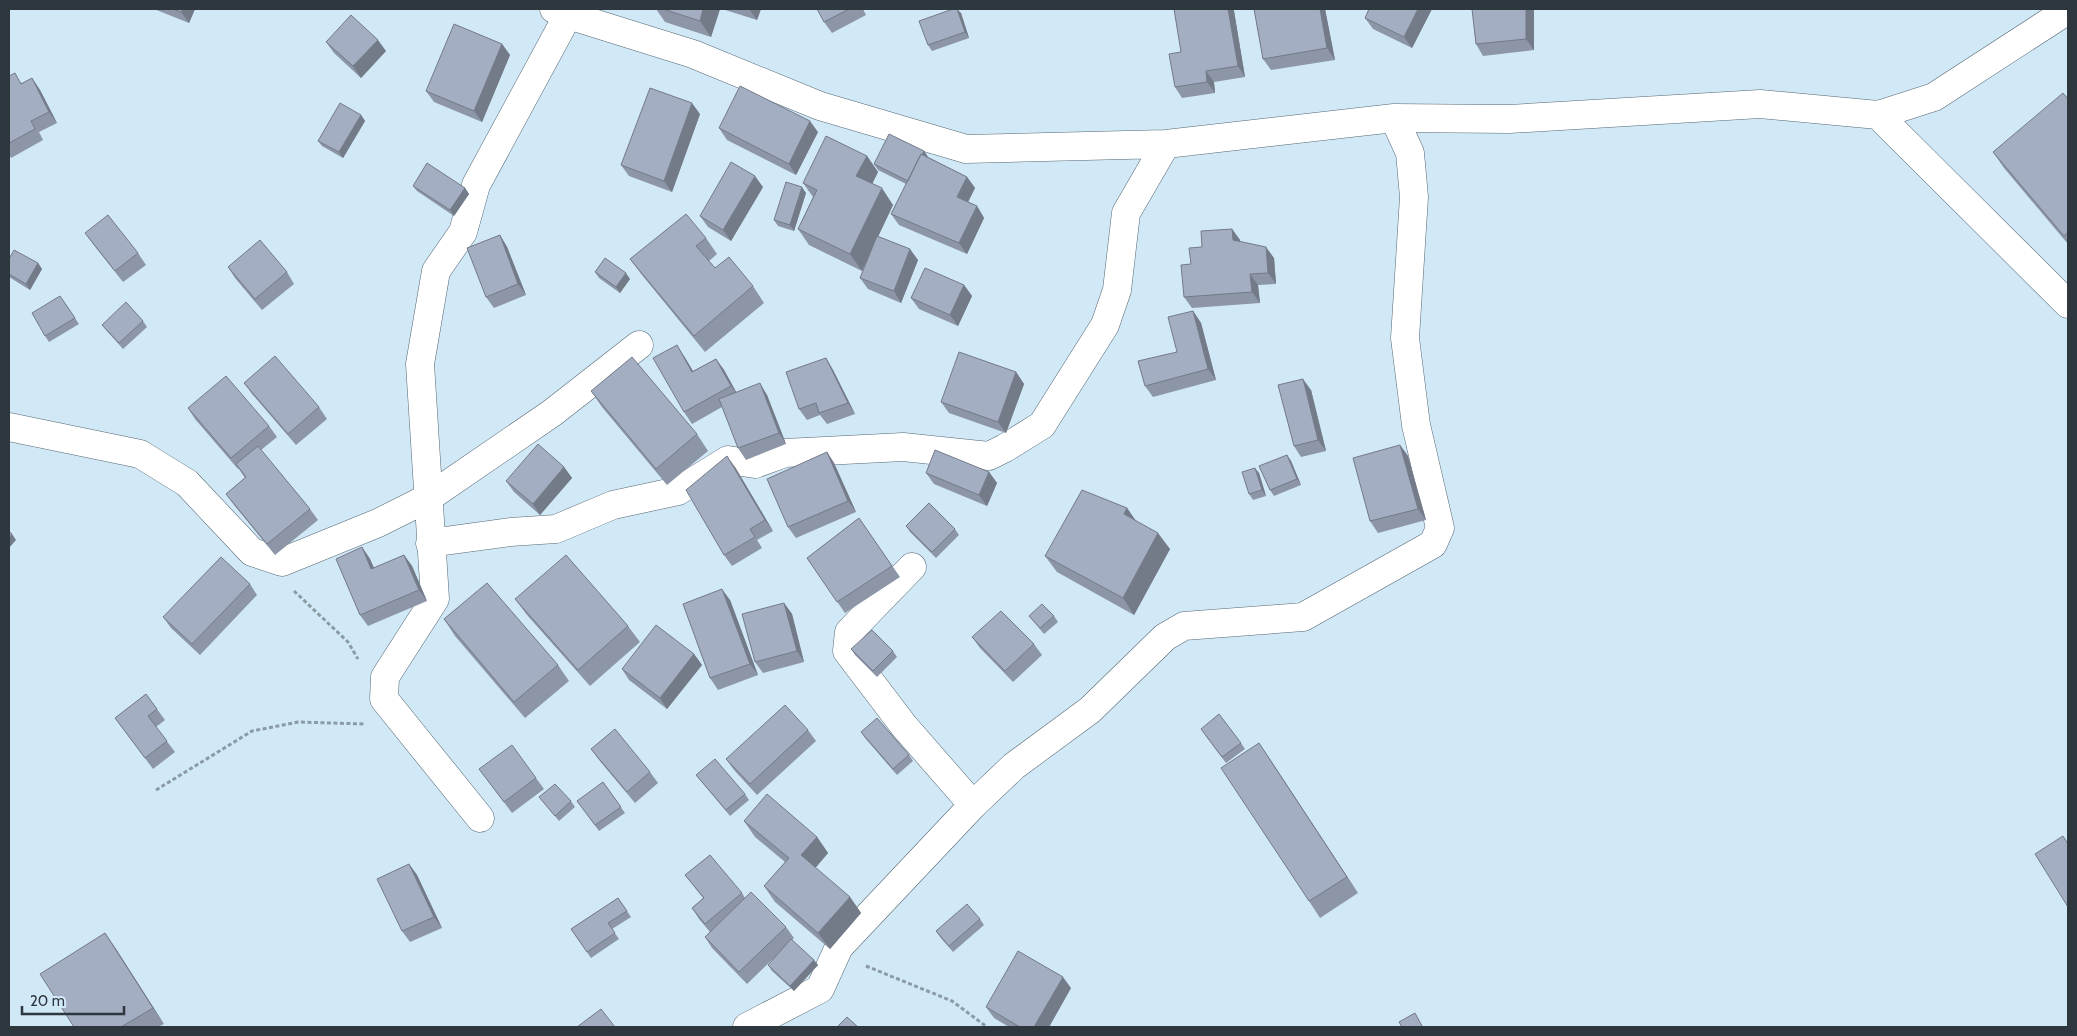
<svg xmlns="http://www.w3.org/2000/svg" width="2077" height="1036" font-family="Cabin,sans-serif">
  <rect width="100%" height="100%" fill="#d1e8f6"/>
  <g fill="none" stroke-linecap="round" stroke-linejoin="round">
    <defs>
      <path id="street" d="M554,9L568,15L693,54L820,106L966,149L1166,144L1394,118L1509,119L1760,104L1878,115L1934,97L2068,10
        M1878,115L2068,304
        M9,427L140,454L187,483L252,552L282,562L378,523L428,498L552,413L639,345
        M430,543L510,532L556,529L613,505L678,491L728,460L755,464L785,453L903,447L989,456L1005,448L1042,425L1105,325L1117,290L1126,213L1166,144
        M912,567L849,632L847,651L904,726L973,805
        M480,818L384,699L385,677L435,599L420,364L436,271L463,232L476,185L568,15
        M747,1027L820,989L839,947L973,805L1014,766L1090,710L1165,637L1184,626L1303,617L1433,544L1440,528L1416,425L1405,338L1414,197L1410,153L1394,118"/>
    </defs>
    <use href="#street" stroke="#546774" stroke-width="29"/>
    <path stroke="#8a9ba6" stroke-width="3" stroke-dasharray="4 2.5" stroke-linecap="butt" d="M294,591L348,642L358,659
      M156,790L252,731L298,722L364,724
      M866,966L952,1001L987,1027"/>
    <use href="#street" stroke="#fff" stroke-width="28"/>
  </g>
  <path fill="#8d96a7" d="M154,9H195L189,23Z
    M656,9H720L711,37L665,22Z
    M722,9H761L757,20Z
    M817,9H863L866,15L832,33L824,22Z
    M1174,9H1233L1234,11L1245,77L1214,82L1215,93L1182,98L1175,87L1181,52Z
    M1254,9H1325L1335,60L1271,70L1263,59Z
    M1369,9H1432L1412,48L1373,29L1365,18Z
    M1472,9H1534V50L1483,56L1476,44Z
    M961,13L969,38L932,51L928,45Z
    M326,42L386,51L361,78L334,53Z
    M502,44L510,55L482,122L434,102L426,91Z
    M9,76L22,83L32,78L40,90L57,123L39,132L43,140L11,158L9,154Z
    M2068,99V244L2004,168L1993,152Z
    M700,114L672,192L629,176L621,165Z
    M361,115L365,121L343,158L322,146L318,141Z
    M719,128L818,132L796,175L727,140Z
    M924,151L928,157L967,177L975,188L968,202L977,206L984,218L967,254L899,225L891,214L906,184L878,170L874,164Z
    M867,156L878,172L872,184L893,205L878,236L918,260L901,303L868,289L860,278L873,248L862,271L809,245L798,229L813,197L803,183Z
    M413,186L465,188L469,194L454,216L417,191Z
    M763,187L731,241L708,227L700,216Z
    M806,193L794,231L778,226L774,220Z
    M1232,229L1240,240V241L1274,258L1276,284L1258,285L1260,303L1192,308L1184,297L1191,264L1202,247Z
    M85,233L138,253L146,265L123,282L93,244Z
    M500,235L507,247L526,295L494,308L486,297Z
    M706,238L717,254L709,261L715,268L753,286L764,303L705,352L642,275L630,259Z
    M9,259L38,263L42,269L30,290L9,277Z
    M228,267L287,272L294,284L262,310L235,278Z
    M595,272L630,279L620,293L599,278Z
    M964,285L972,296L958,326L919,309L911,298Z
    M60,296L79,324L49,342L45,336Z
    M1193,311L1201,323L1216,380L1153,397L1145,386L1177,352Z
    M143,321L147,327L123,349L106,330L102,325Z
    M684,356L693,371L716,359L724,370L736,392L767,395L786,444L746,460L738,448L722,407L692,424L684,412Z
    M826,358L833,370L855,414L827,424L820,415L807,420L799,409Z
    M1016,372L1024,384L1006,433L949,413L941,402Z
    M244,383L319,407L327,419L296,445L252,394Z
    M1311,390L1326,451L1301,457L1294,446Z
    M591,391L697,434L708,451L667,485L602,407Z
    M188,408L269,426L277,437L261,450L310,509L318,520L275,555L234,505L226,494L245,478L239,469H238L195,419Z
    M1400,445L1408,456L1426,520L1378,533L1370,521Z
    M827,452L834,463L856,512L796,538L788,527Z
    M1287,455L1291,461L1301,485L1274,496L1270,490Z
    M564,467L572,478L540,515L514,492L506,481Z
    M735,467L773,531L757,540L762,548L732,566L724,555Z
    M989,472L997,483L987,506L934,484L926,473Z
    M1259,473L1266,496L1253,500L1249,494Z
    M1127,508L1136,521L1170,549L1134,615L1057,572L1045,556Z
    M859,518L900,577L845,613L807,558Z
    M906,526L955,529L959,535L936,558L910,532Z
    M362,547L370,559L374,568L404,555L412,566L427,601L368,626L360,615Z
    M250,584L257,595L200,655L171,628L163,617Z
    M515,599L628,626L640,642L590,686L527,615Z
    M730,600L758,675L718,690L710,678Z
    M784,603L792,614L804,662L763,673L755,662Z
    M1029,616H1054L1058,622L1044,634Z
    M444,619L558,665L569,681L525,718L455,636Z
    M972,637L1034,644L1042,655L1013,682L980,648Z
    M851,649L893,651L897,657L877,677L855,655Z
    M694,654L702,665L667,709L629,680L622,669Z
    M146,694L165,720L156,727L175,752L153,769L115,718Z
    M808,730L816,741L757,795L734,770L726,759Z
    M861,732L909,755L913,761L897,775L865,738Z
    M1205,735L1241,743L1245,749L1226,763Z
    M1259,743L1358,893L1320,918L1309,901Z
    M591,749L650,772L658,783L635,803L599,760Z
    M479,769L536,778L544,789L512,813Z
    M696,775L745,794L749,800L730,816Z
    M603,782L625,813L599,831L577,801Z
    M539,797L571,801L575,807L559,821Z
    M744,821L817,837L828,853L815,868L850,897L861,913L830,949L775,902L764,886L785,862L755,837Z
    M409,864L417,875L442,928L410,942L402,931Z
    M685,875L742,893L745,898L786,927L794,938L792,940L818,965L794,991L772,971L768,965L778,954L747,984L712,948L705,937L710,932L699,919L692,908L703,898Z
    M618,898L631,917L612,929L619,939L591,958L571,929Z
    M980,919L984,925L953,952L940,937L936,931Z
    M105,933L116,949L164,1024L158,1027H74Z
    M1071,988L1049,1027H1009L994,1018L986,1007Z"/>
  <path fill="#737a88" d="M183,9H195L189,23L181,12Z
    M703,9H720L711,37L700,21Z
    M749,9H761L757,20Z
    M957,9L961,13L969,38L965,32Z
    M1228,9H1233L1234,11L1245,77L1238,66Z
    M1320,9H1325L1335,60L1327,48Z
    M1418,9H1432L1412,48L1404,37Z
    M1526,9H1534V50L1526,39Z
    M378,40L386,51L361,78L353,66Z
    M502,44L510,55L482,122L474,111Z
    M1206,71L1214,82L1215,93L1207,82Z
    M32,78L40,90L57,123L49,112Z
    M692,103L700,114L672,192L664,181Z
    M361,115L365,121L343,158L339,152Z
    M810,121L818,132L796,175L789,164Z
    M924,151L928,157L908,182Z
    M867,156L878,172L868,192L856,176Z
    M755,176L763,187L731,241L723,230Z
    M967,177L975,188L965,208L957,197Z
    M802,187L806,193L794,231L790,225Z
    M465,188L469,194L454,216L450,210Z
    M882,188L893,205L862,271L850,254Z
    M977,206L984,218L967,254L959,243Z
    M1232,229L1240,240L1241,251L1233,240Z
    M500,235L507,247L526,295L518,284Z
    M1266,247L1274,258L1276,284L1268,273Z
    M910,249L918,260L901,303L894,291Z
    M38,263L42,269L30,290L26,284Z
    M626,273L630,279L620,293L616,287Z
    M1250,274L1258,285L1260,303L1252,292Z
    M964,285L972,296L958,326L950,315Z
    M1193,311L1201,323L1216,380L1208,369Z
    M677,345L684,356L700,383L692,372Z
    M826,358L833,370L855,414L848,403Z
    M716,359L724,370L739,397L731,386Z
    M1016,372L1024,384L1006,433L998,422Z
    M1303,379L1311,390L1326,451L1318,440Z
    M760,383L767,395L786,444L779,433Z
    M1400,445L1408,456L1426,520L1418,509Z
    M827,452L834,463L856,512L848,501Z
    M1287,455L1291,461L1301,485L1297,479Z
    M727,456L735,467L773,531L765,520Z
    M564,467L572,478L540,515L533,504Z
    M1255,468L1259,473L1266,496L1262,490Z
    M989,472L997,483L987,506L979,495Z
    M1127,508L1138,524L1124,514Z
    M1158,533L1170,549L1134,615L1123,598Z
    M12,534L16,540L9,548V538Z
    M362,547L370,559L379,580L371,569Z
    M404,555L412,566L427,601L419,590Z
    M722,589L730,600L758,675L750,664Z
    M784,603L792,614L804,662L797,651Z
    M694,654L702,665L667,709L660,698Z
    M1259,743L1270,759L1358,893L1347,877Z
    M817,837L828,853L812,872L801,855Z
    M409,864L417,875L442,928L434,917Z
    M850,897L861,913L830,949L818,933Z
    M105,933L116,949L164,1024L153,1008Z
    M814,960L818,965L794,991L790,986Z
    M1063,977L1071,988L1049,1027H1034Z"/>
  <path fill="#a4aec2" stroke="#737a88" d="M173,9H183L181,12Z
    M663,9H703L700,21Z
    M817,9H849L824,22Z
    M953,9H957L965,32L928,45L919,21Z
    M1174,9H1228L1238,66L1206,71L1207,82L1175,87L1169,54L1181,52Z
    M1254,9H1320L1327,48L1263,59Z
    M1369,9H1418L1404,37L1365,18Z
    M1472,9H1526V39L1476,44Z
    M351,15L378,40L353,66L326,42Z
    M454,24L502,44L474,111L426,91Z
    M15,73L21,84L32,78L49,112L31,121L35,129L9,143V76Z
    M740,86L810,121L789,164L719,128Z
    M650,88L692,103L664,181L621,165Z
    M2063,93L2068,99V232L2064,236L1993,152Z
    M340,103L361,115L339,152L318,141Z
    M889,134L924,151L922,155L921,154L908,181L874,164Z
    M826,136L867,156L856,176L882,188L850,254L798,229L817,190L803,183Z
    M921,154L967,177L957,197L977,206L959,243L891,214Z
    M731,162L755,176L723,230L700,216Z
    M427,163L465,188L450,210L413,186Z
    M786,182L802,187L790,225L774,220Z
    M686,214L706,238L696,246L715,268L729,257L753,286L694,336L630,259Z
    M108,215L138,253L115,271L85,233Z
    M1232,229L1233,240L1266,247L1268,273L1250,274L1252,292L1184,297L1181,265L1191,264L1189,248L1202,247L1201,231Z
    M500,235L518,284L486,297L467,248Z
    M877,236L910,249L894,291L860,278Z
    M260,240L287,272L255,299L228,267Z
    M14,250L38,263L26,284L9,274V259Z
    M605,258L626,273L616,287L595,272Z
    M925,268L964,285L950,315L911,298Z
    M60,296L75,318L45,336L32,313Z
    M126,302L143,321L119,343L102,325Z
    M1193,311L1208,369L1145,386L1138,361L1177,352L1168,317Z
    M677,345L692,372L716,359L731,386L684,412L653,358Z
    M959,352L1016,372L998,422L941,402Z
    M275,356L319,407L288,434L244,383Z
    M632,357L697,434L656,469L591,391Z
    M826,358L848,403L819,413L816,403L799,409L786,372Z
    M226,376L269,426L231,458L188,408Z
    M1303,379L1318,440L1294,446L1278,385Z
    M760,383L779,433L738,448L719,399Z
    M538,444L564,467L533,504L506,481Z
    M1400,445L1418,509L1370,521L1353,458Z
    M258,446L310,509L267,544L226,494L246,477L236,464Z
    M935,450L989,472L979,495L926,473Z
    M827,452L848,501L788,527L767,479Z
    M1287,455L1297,479L1270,490L1259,466Z
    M727,456L765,520L750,529L755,537L724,555L686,490Z
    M1255,468L1262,490L1249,494L1242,472Z
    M1082,490L1127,508L1124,514L1158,533L1123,598L1045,556Z
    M929,503L955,529L932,552L906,526Z
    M859,518L892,566L837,602L807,558Z
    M9,531L12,534L9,538Z
    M362,547L371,569L404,555L419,590L360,615L336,559Z
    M566,555L628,626L578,670L515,599Z
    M221,557L250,584L192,644L163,617Z
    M487,583L558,665L514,702L444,619Z
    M722,589L750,664L710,678L683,604Z
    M784,603L797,651L755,662L742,614Z
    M1042,604L1054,616L1040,628L1029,616Z
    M1001,611L1034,644L1005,671L972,637Z
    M656,625L694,654L660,698L622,669Z
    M872,630L893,651L873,671L851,649Z
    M146,694L157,709L148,716L167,741L145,758L115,718Z
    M785,705L808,730L750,784L726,759Z
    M1219,714L1241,743L1222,757L1201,729Z
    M877,718L909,755L893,769L861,732Z
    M615,729L650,772L627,792L591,749Z
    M1259,743L1347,877L1309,901L1221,768Z
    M512,745L536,778L504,802L479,769Z
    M715,759L745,794L726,810L696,775Z
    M603,782L621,807L595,825L577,801Z
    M555,784L571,801L555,816L539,797Z
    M767,794L817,837L801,855L850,897L818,933L764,886L789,858L744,821Z
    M2063,836L2068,844V907L2035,854Z
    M710,855L742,893L705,924L692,908L704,898L685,875Z
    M409,864L434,917L402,931L377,879Z
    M751,892L786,927L739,972L705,937Z
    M618,898L627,911L608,923L615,933L587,952L571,929Z
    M967,904L980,919L949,946L936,931Z
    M105,933L153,1008L121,1027H74L40,974Z
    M791,939L814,960L790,986L768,965Z
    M1018,951L1063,977L1034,1027H1020L986,1007Z
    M601,1009L615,1027H577Z
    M1415,1013L1422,1026L1419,1027H1402L1399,1022Z
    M847,1017L858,1027H837Z"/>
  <rect width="2077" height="1036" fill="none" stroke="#2e373d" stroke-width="20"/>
  <path d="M22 1006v8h102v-8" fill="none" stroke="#2e373d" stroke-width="2.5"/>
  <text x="30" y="1006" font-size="15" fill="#2e373d" stroke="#d1e8f6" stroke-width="4" paint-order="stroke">20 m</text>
</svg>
